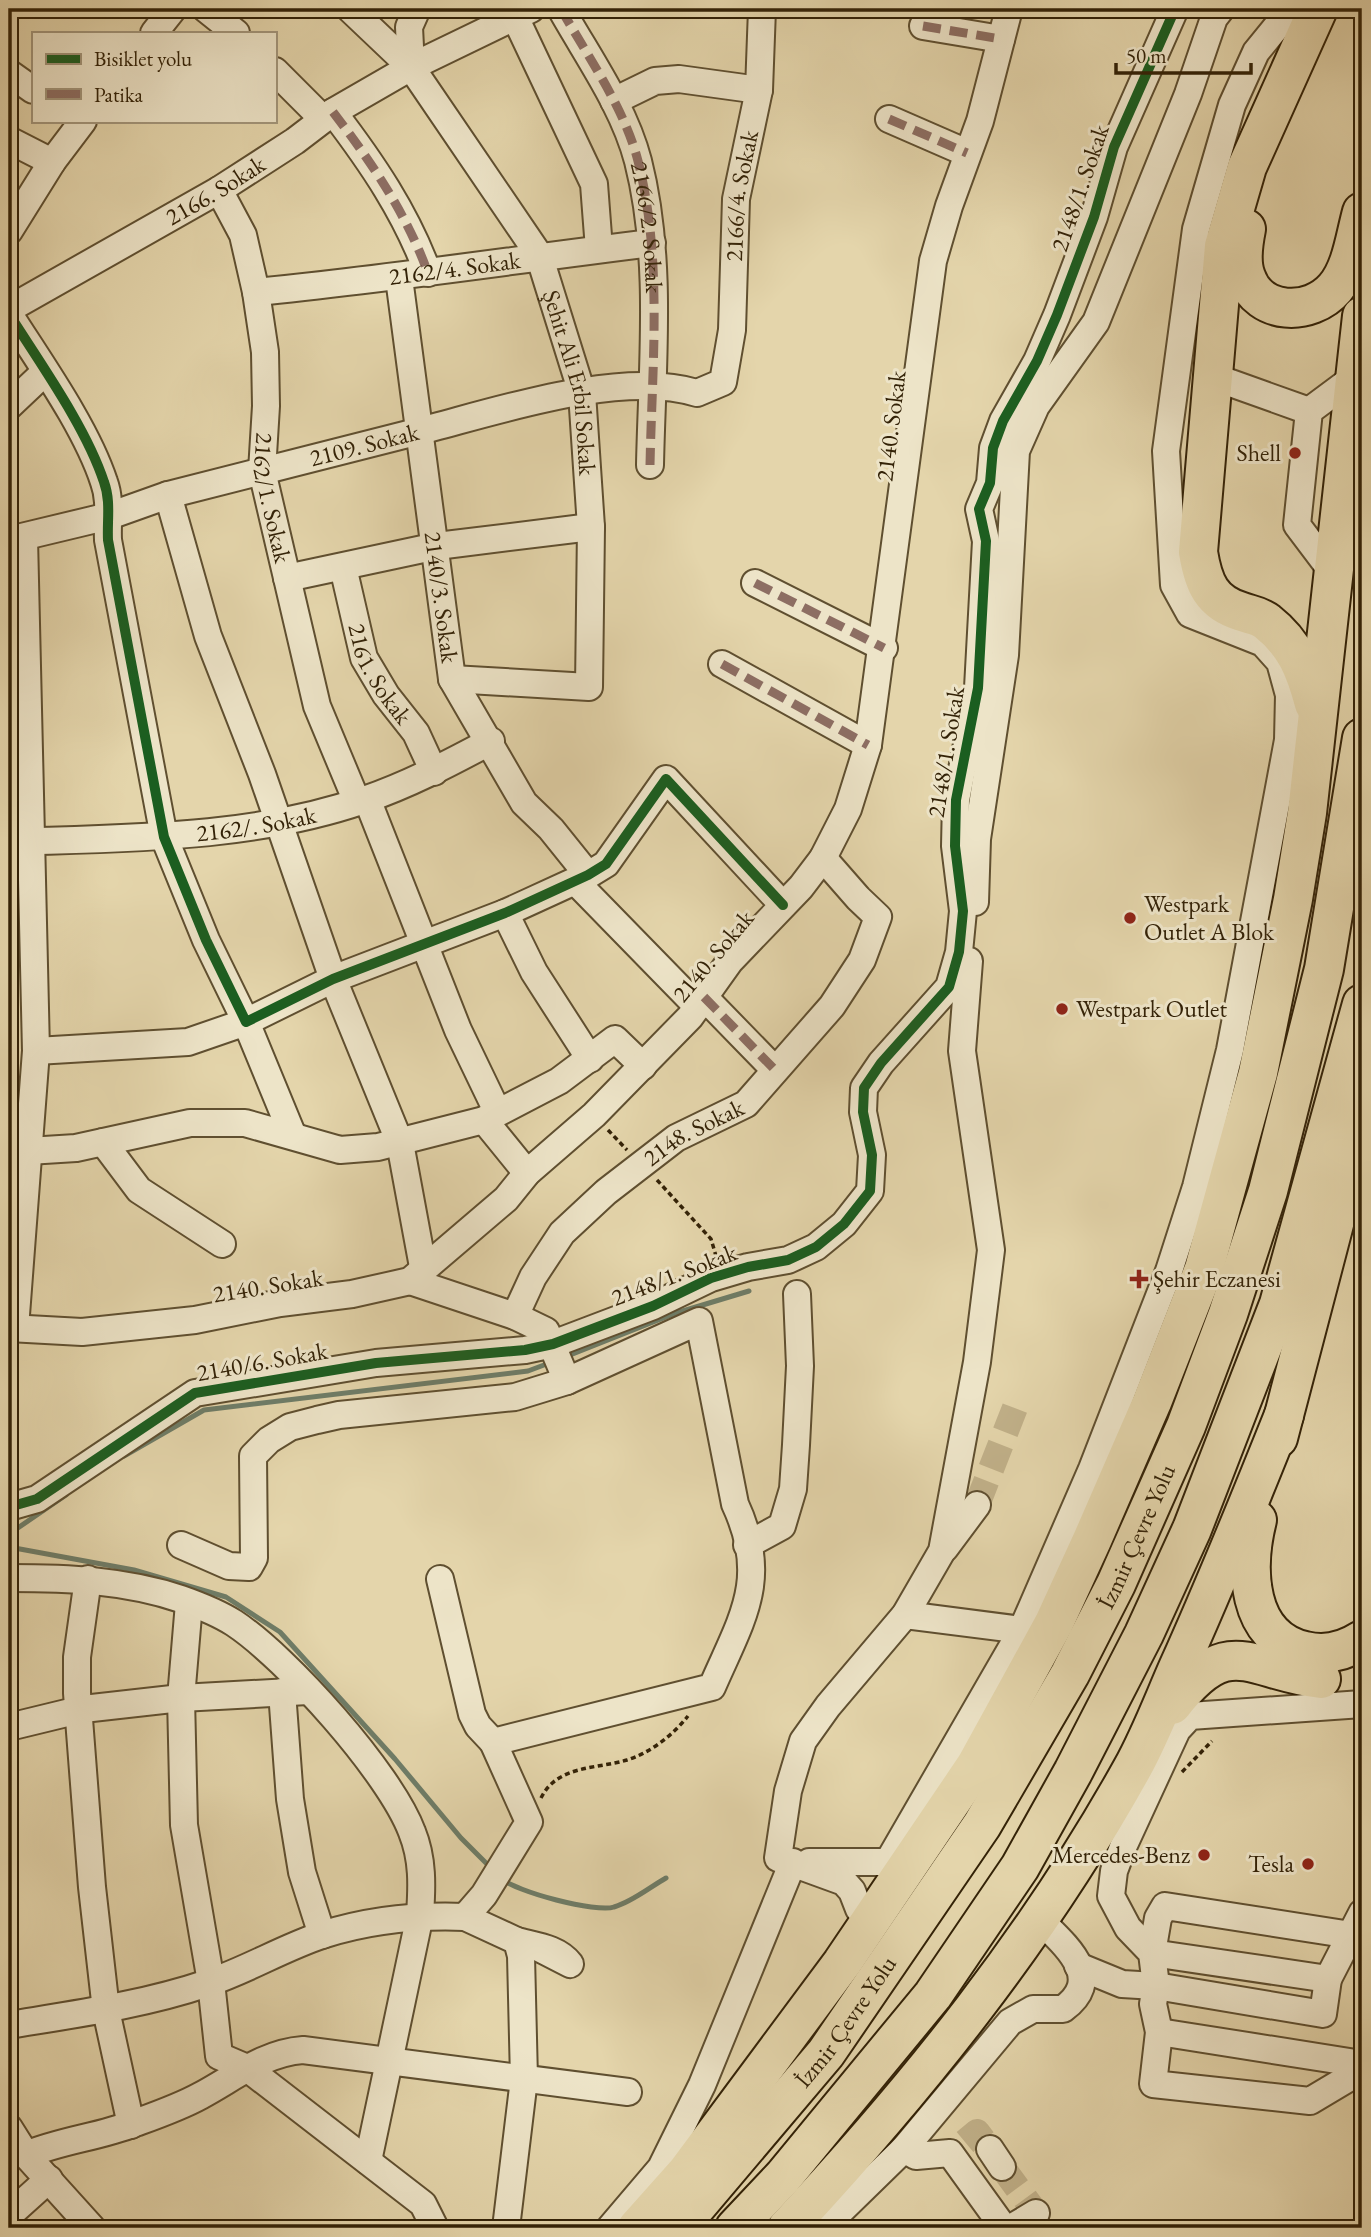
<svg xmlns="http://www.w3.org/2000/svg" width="1371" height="2237" font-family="'EB Garamond',serif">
  <rect width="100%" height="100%" fill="#e4d5ab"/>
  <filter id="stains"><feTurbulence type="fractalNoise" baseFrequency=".00286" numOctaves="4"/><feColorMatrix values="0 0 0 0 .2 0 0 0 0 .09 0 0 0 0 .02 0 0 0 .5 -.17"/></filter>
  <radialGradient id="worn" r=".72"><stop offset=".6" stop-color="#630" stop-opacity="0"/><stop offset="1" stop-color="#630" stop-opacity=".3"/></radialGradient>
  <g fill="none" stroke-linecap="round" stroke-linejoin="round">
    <path stroke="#6e7d68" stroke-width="5" d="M565,1357L676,1313L749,1291
      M124,1456L204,1410L528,1371L552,1362
      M9,1534L66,1495
      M9,1547L134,1570L226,1597L280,1632L395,1759L461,1838L492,1869
      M501,1878C515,1892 597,1913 614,1907C632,1902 650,1887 666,1878"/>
    <path stroke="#c1b18a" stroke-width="26" stroke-dasharray="26 13" stroke-linecap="butt" d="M977,1505L1018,1400
      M965,2142L977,2132L990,2149
      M1002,2167L1036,2213"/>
    <defs>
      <g id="minor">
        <path d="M206,9L236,33"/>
        <path id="s1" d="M350,9L411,67L539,255L582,393L591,527L589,687L452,679"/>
        <path d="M561,9C588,57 624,107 638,161C663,259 652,365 650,465"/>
        <path d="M515,17L594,184L599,249"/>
        <path d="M923,26L1001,39"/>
        <path d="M154,33L173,9"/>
        <path d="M411,67L409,27L417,9"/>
        <path d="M275,71L323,119"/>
        <path d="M9,73L33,90"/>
        <path d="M614,101L655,81L679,79L759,90"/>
        <path d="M333,112C372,163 406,213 428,273"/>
        <path d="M889,119L967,153"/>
        <path d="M9,140L52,162"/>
        <path id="s2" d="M219,190L243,235L256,292L265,352L266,406L262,471L317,706L357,802"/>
        <path d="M9,231L52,162L83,121"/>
        <path id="s3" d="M399,278L452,679L524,803L551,829L588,875"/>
        <path id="s4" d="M256,292C389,279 520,259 652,243"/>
        <path id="s5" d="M9,309L219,190L295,141L333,112L411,67L531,9"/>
        <path d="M9,314C40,363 86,427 104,482C111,501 107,520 108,540L164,837L206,940L246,1022L333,979L505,913L588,875L606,864L666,779L783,905"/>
        <path d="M1211,376L1309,411"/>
        <path d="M9,406L45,372"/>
        <path d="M168,495L208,636L262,774L333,979L400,1143L423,1267"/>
        <path id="s6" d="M9,540L109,516L168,495C251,474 333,453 416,432C495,412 619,369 697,393L723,382L732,330L736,199L759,90L762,9"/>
        <path id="s7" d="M343,567L364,658L386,695L416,733L434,772"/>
        <path d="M1334,574L1297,525L1309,411L1356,376"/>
        <path d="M287,578L437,546L591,527"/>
        <path d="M755,583L884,648"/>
        <path d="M722,664L868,745"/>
        <path d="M367,799L458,1030L497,1111"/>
        <path id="s8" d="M9,842C127,838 251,839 364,800C408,785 450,763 491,741"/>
        <path d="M576,882L698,1007"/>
        <path d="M975,902L977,839L1005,655L1016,451L1036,406L1096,322L1188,94L1214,18L1221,9"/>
        <path d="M505,913L534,972L590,1059"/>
        <path d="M704,997L775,1070"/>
        <path d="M36,1051L188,1042L246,1022L293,1136"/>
        <path d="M484,1120L527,1173"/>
        <path d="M103,1142L139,1190L222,1244"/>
        <path d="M28,1151L76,1148L190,1123H245L340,1150L378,1147L484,1120L559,1081L615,1039L643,1066"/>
        <path id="s9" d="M410,1281L515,1316L533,1277L562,1233L606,1192L676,1138L746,1104L832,1006L862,960L878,917L858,898L823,858"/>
        <path d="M9,1328L82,1332L195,1320L280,1303L352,1294L410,1281L506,1199L527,1173L594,1115L690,1017L730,961L801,887L823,858L848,809L868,745L933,261L949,206L980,121L1009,9"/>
        <path d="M15,1328L36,1051L24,538"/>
        <path d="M9,1507L37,1499L195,1393L376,1363L525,1350L553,1344L653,1306L711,1278L748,1267L788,1260L816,1247L844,1224L870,1191L872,1155L863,1112L864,1088L881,1063L949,987L959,952L963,911L955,846L956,800L978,688L986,541L979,509L990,483L993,448L1003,421L1037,361L1057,315L1094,217L1114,147L1175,9"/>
        <path d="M181,1545L229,1566L249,1567L254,1558L253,1456L269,1440L290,1427L317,1420L339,1415L515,1397L567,1381"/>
        <path d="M747,1545L782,1526L793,1489L796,1445L800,1366L797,1294"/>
        <path d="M945,1548L977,1505"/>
        <path d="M9,1578C67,1578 125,1580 181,1599C198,1605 220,1614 234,1623C287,1658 390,1773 412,1832C423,1859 422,1886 420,1915L368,2161"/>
        <path d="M88,1579L77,1657V1693L92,1887L106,2010L131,2125"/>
        <path d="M189,1603L181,1698L184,1825L211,1982L219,2056L247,2068L423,2204L435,2228"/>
        <path d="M905,1615L1022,1630"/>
        <path d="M282,1692L290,1799L302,1872L322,1935"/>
        <path d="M1362,1704L1190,1716L1177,1730L1123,1847L1114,1871L1111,1896L1128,1928L1152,1953L1156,1986L1153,2004L1159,2032L1153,2084L1310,2101L1362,2070"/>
        <path d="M9,1727L83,1709L181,1698L308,1691"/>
        <path d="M493,1742L712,1687C742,1618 770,1579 735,1504L699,1321L567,1381L546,1331L515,1316"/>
        <path d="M809,1862H888"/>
        <path d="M888,1862L1022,1630L1092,1469L1169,1271L1196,1187L1230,1050L1288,740L1289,695L1280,662L1263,643L1190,614L1174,585L1166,451L1196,229L1232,105L1256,52L1291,9"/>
        <path d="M859,1909L852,1891L844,1882L778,1858L788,1791L803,1741L828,1706L905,1615L942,1551L977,1362L991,1250L962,1051L969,961"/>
        <path d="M465,1917L517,1941L521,1956L524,2079L506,2228"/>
        <path d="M517,1941C536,1946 558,1948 570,1964L533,1945"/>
        <path d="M1078,1966L1122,1984L1156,1986L1323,2014L1328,1979L1362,1913"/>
        <path d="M1328,1979L1152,1953L1158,1918L1165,1906L1351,1935"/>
        <path d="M9,2025C76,2014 143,2005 208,1983C247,1970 283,1948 322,1935C369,1920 416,1915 465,1917L484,1895L529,1822L493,1742L478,1726L472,1714L440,1579"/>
        <path d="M1159,2032L1362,2064"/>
        <path d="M9,2128L26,2155L92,2228"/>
        <path d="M904,2149L916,2156L950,2153L1004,2228"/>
        <path d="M990,2149L1002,2167"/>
        <path d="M26,2155C62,2140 100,2137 135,2123C157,2115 180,2107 200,2096C234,2078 263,2053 303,2050L628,2092"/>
        <path d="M9,2215L49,2179"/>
        <path d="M610,2228L661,2168L702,2085L793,1862"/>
        <path d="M823,2228L904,2149L1010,2022L1033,2009H1063C1106,1978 1065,1945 1039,1919"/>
        <path d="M1011,2228L1036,2213"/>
      </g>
      <g id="highway">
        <path d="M1246,229C1243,244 1240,262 1246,277C1259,315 1310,317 1335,288C1352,268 1355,237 1362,212"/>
        <path d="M1314,704C1305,670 1295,644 1267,622C1260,616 1250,615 1242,612C1211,603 1203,583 1198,552L1224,246L1247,167L1318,9"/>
        <path d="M1278,1438L1362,1117"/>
        <path d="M1257,1520C1245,1568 1246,1638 1305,1651C1325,1656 1345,1651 1362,1640"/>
        <path d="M1172,1705C1230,1631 1247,1670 1321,1679"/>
        <path d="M637,2228L686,2173L842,1963L976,1765L1054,1623L1092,1540L1152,1402L1204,1269L1258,1073L1293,899L1307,813L1362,316"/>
        <path id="s10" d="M678,2228L826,2053L982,1825L1070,1674L1116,1584L1186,1426L1228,1314L1268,1191L1324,969L1362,738"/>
        <path d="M735,2228L783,2177L933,1995L1020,1867L1073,1772L1144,1634L1192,1529L1279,1304L1362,1004"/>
        <path d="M787,2228C918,2087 1038,1938 1132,1769C1150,1737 1163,1702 1178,1668C1216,1584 1250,1500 1284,1415"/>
      </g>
    </defs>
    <use href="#minor" stroke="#5f4f30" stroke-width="30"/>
    <use href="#highway" stroke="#332207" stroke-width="42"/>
    <path stroke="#332207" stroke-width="3.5" stroke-dasharray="5 3.5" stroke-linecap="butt" d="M9,21L20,9
      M608,1130L627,1150
      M657,1180L711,1239L716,1256
      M1182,1772L1212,1741
      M541,1798C557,1765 597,1769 627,1760C650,1753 673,1735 688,1716"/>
    <use href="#minor" stroke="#ede4c8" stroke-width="26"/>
    <use href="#highway" stroke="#e4d5ab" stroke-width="38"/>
    <g stroke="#8d6e63" stroke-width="9" stroke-dasharray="18 9" stroke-linecap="butt">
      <path id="s11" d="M561,9C588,57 624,107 638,161C663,259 652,365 650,465"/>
      <path d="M923,26L1001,39"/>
      <path d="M333,112C372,163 406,213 428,273"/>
      <path d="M889,119L967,153"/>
      <path d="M755,583L884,648"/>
      <path d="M722,664L868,745"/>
      <path d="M704,997L775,1070"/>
    </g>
    <defs>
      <path id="cycleway" d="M9,314C40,363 86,427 104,482C111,501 107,520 108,540L164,837L206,940L246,1022L333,979L505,913L588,875L606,864L666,779L783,905
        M9,1507L37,1499L195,1393L376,1363L525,1350L553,1344L653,1306L711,1278L748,1267L788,1260L816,1247L844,1224L870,1191L872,1155L863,1112L864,1088L881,1063L949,987L959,952L963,911L955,846L956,800L978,688L986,541L979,509L990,483L993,448L1003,421L1037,361L1057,315L1094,217L1114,147L1175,9"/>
    </defs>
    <use href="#cycleway" stroke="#ede4c8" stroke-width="15"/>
    <use href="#cycleway" stroke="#1b5e20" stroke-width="10"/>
  </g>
  <g fill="#8f2418" stroke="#ede4c8" stroke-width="2.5">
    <circle cx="1295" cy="453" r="7"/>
    <circle cx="1130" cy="918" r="7"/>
    <circle cx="1062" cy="1009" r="7"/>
    <path d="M1135.5 1268.5h7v7h7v7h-7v7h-7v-7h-7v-7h7z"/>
    <circle cx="1204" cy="1855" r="7"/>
    <circle cx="1308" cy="1864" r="7"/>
  </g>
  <g text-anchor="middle" stroke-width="6" stroke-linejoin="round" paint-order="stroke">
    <g font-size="24" fill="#332207" stroke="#ede4c8">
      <text transform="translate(1080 188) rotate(-71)" y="8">2148/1. Sokak</text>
      <text dy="8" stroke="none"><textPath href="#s5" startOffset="238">2166. Sokak</textPath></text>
      <text dy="8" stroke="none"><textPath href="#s6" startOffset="924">2166/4. Sokak</textPath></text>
      <text dy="8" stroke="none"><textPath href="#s11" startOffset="238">2166/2. Sokak</textPath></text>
      <text dy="8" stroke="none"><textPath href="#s4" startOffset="200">2162/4. Sokak</textPath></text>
      <text dy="8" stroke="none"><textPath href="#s1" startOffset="444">Şehit Ali Erbil Sokak</textPath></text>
      <text transform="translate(891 426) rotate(-83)" y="8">2140. Sokak</text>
      <text dy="8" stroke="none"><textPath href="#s6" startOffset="368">2109. Sokak</textPath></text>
      <text dy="8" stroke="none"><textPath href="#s2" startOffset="317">2162/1. Sokak</textPath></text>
      <text dy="8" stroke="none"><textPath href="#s3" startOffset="322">2140/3. Sokak</textPath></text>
      <text dy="8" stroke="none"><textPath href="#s7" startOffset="114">2161. Sokak</textPath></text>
      <text transform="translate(946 752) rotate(-81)" y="8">2148/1. Sokak</text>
      <text dy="8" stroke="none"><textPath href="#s8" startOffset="248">2162/. Sokak</textPath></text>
      <text transform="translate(713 956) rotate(-50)" y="8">2140. Sokak</text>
      <text dy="8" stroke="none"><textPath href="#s9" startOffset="373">2148. Sokak</textPath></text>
      <text transform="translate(674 1275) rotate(-21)" y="8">2148/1. Sokak</text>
      <text transform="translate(268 1286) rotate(-9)" y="8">2140. Sokak</text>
      <text transform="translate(262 1362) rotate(-10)" y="8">2140/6. Sokak</text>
      <text dy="8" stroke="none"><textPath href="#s10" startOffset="833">İzmir Çevre Yolu</textPath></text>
      <text dy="8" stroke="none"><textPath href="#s10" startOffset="266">İzmir Çevre Yolu</textPath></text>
    </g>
    <g font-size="24" fill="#332207" stroke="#ede4c8" text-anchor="end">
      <text x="1281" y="461">Shell</text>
      <text x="1144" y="912" text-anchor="start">Westpark<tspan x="1144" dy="28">Outlet A Blok</tspan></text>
      <text x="1076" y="1017" text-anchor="start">Westpark Outlet</text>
      <text x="1153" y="1287" text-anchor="start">Şehir Eczanesi</text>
      <text x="1190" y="1863">Mercedes-Benz</text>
      <text x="1294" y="1872">Tesla</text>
    </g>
  </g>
  <rect width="1371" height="2237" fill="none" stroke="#e4d5ab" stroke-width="35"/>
  <rect x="10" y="10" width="1350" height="2216" fill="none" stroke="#332207" stroke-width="3.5"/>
  <rect x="18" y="18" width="1336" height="2202" fill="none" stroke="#332207" stroke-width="2"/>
  <rect x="32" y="32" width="245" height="91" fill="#ede4c8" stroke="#a3967b" stroke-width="2"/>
  <rect x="46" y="54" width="35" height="10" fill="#1b5e20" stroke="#a3967b" stroke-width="2"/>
  <text x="94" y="66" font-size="21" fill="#332207">Bisiklet yolu</text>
  <rect x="46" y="89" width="35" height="10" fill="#8d6e63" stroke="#a3967b" stroke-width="2"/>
  <text x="94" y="102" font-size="21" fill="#332207">Patika</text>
  <path d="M1116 63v10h135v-10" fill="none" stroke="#332207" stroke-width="3.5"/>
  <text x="1126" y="63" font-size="21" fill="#332207" stroke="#ede4c8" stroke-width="5" paint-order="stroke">50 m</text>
  <rect width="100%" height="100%" filter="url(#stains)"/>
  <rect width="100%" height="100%" fill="url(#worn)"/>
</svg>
